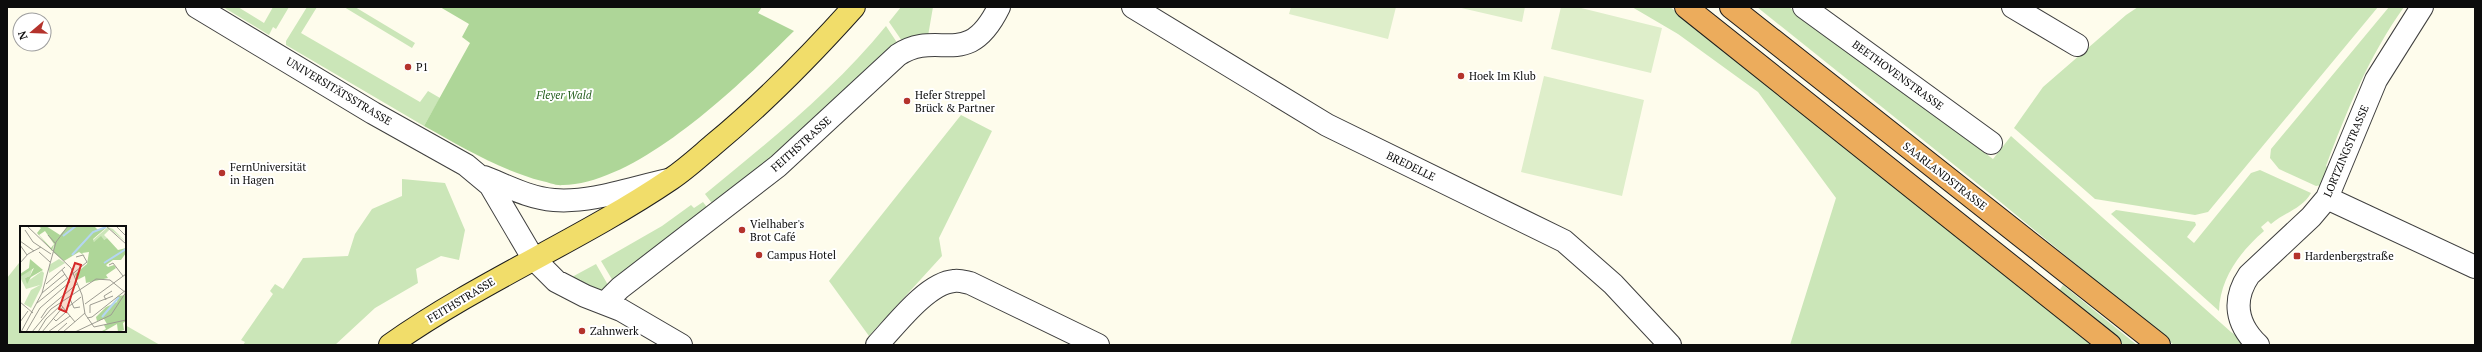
<svg xmlns="http://www.w3.org/2000/svg" width="2482" height="352" font-family="'PT Serif',serif">
  <rect width="100%" height="100%" fill="#fefcec"/>
  <path fill="#cbe6b8" d="M223,7H238L264,23L273,7H289L276,29L273,27L269,35Z
    M307,7H317L301,33L420,102L428,91L440,98L424,126L286,45V41Z
    M344,7H355L415,43L412,48Z
    M901,7H933L928,36L902,41L889,22Z
    M1632,7H1670L1742,63L2093,345H1790L1836,198L1758,92L1678,34Z
    M1757,7H1789L1993,159L2011,136L2231,332L2250,345H2174L1998,200Z
    M2138,7H2378L2208,212L2195,215L2095,199L2014,128L2043,87L2126,15Z
    M2389,7H2404C2369,56 2347,110 2326,166L2328,168L2322,185L2316,186L2279,169L2270,158L2271,149Z
    M886,26L898,44L843,96L714,206L705,194C768,142 834,90 886,26Z
    M961,115L992,131L939,238L942,256L869,336L829,281Z
    M2260,170L2311,193C2302,209 2285,212 2271,224L2268,221L2261,227L2264,231C2240,252 2220,278 2219,311L2111,214L2116,210L2195,222L2196,225L2187,237L2194,243L2251,173Z
    M402,179L445,183L465,230L459,260L441,256L416,269L418,283L375,308L335,345H243L245,342L241,340L273,294L270,291L275,284L283,289L303,258L348,256L355,234L372,209L402,196Z
    M703,202L709,210L613,281L601,261L662,226L691,205L694,208Z
    M19,263L21,264V331H125V325L160,345H7V278Z
    M596,264L608,285L600,291L570,278Z
    M2063,285L2137,345H2124L2059,291Z"/>
  <path fill="#aed698" d="M440,7H762L758,13L794,31C741,83 640,183 563,185C556,186 548,182 542,181C500,170 462,147 424,126L470,43L462,37L469,24Z"/>
  <path fill="#deeeca" d="M1291,7H1396L1388,39L1289,14Z
    M1457,7H1525L1522,22Z
    M1561,7H1577L1662,28L1651,73L1551,49Z
    M1544,76L1644,100L1622,196L1521,172Z"/>
  <g fill="none" stroke-linecap="round" stroke-linejoin="round">
    <defs>
      <path id="minor" d="M197,7L373,113L466,165L490,185L533,258L556,281L585,296L621,310L681,345
        M1133,7L1327,125L1564,241L1613,284L1670,345
        M1804,7L1991,143
        M2013,7L2077,45
        M484,177C507,186 529,198 554,200C591,203 631,188 668,180
        M2327,198L2475,267
        M605,303L620,288L778,166L898,55C939,28 967,72 999,7
        M877,345C895,326 927,283 954,281C959,280 965,282 970,283L1098,345
        M2258,345C2236,324 2232,300 2249,275L2311,217L2327,198L2376,80L2422,7"/>
      <path id="major" d="M390,345C479,282 581,240 671,179C686,169 700,156 713,145C764,103 810,56 854,7"/>
      <path id="highway" d="M1686,7L2110,345
        M1731,7L2159,345"/>
    </defs>
    <use href="#minor" stroke="#3f3f3f" stroke-width="24"/>
    <use href="#major" stroke="#1d1d1d" stroke-width="24"/>
    <use href="#highway" stroke="#1d1d1d" stroke-width="24"/>
    <use href="#minor" stroke="#fff" stroke-width="22"/>
    <use href="#major" stroke="#f1dd6a" stroke-width="22"/>
    <use href="#highway" stroke="#ecac5c" stroke-width="22"/>
  </g>
  <g fill="#b4332c" stroke="#fff" stroke-width="1.5">
    <circle cx="408" cy="67" r="4"/>
    <circle cx="1461" cy="76" r="4"/>
    <circle cx="907" cy="101" r="4"/>
    <circle cx="222" cy="173" r="4"/>
    <circle cx="742" cy="230" r="4"/>
    <circle cx="759" cy="255" r="4"/>
    <rect x="2293" y="252" width="8" height="8" rx="2"/>
    <circle cx="582" cy="331" r="4"/>
  </g>
  <g text-anchor="middle" stroke-width="4" stroke-linejoin="round" paint-order="stroke">
    <g font-size="11" fill="#0c0c0c" stroke="#fff" text-anchor="start">
      <text x="416" y="71">P1</text>
      <text x="1469" y="80">Hoek Im Klub</text>
      <text x="915" y="99">Hefer Streppel<tspan x="915" dy="13">Brück &amp; Partner</tspan></text>
      <text x="230" y="171">FernUniversität<tspan x="230" dy="13">in Hagen</tspan></text>
      <text x="750" y="228">Vielhaber's<tspan x="750" dy="13">Brot Café</tspan></text>
      <text x="767" y="259">Campus Hotel</text>
      <text x="2305" y="260">Hardenbergstraße</text>
      <text x="590" y="335">Zahnwerk</text>
    </g>
    <g font-size="11" fill="#0c0c0c" stroke="#fff">
      <text transform="translate(1898 75) rotate(36)" y="4">BEETHOVENSTRASSE</text>
      <text transform="translate(339 91) rotate(31)" y="4">UNIVERSITÄTSSTRASSE</text>
      <text transform="translate(801 144) rotate(-42)" y="4">FEITHSTRASSE</text>
      <text transform="translate(2346 151) rotate(-67)" y="4">LORTZINGSTRASSE</text>
      <text transform="translate(1411 166) rotate(26)" y="4">BREDELLE</text>
      <text transform="translate(1945 176) rotate(38)" y="4">SAARLANDSTRASSE</text>
      <text transform="translate(461 300) rotate(-31)" y="4">FEITHSTRASSE</text>
    </g>
    <g font-size="11" font-style="italic" fill="#276021" stroke="#fff">
      <text x="564" y="99">Fleyer Wald</text>
    </g>
  </g>
  <g transform="translate(20 226)">
    <rect width="106" height="106" fill="#fefcec"/>
    <path d="M88,1L93,3L106,16L90,3L84,9L87,12L84,14L74,16L73,14ZM39,33L45,37L29,47V39ZM13,41L10,50L5,52L8,55L22,45L24,47L22,60L11,82L4,78L11,64L20,59L6,63L0,51Z" fill="#cbe6b8"/>
    <path d="M18,0H26L40,9L48,0H74L78,4L87,1L73,13L74,16L81,10L84,14L87,12L98,24L106,22V27L101,34H93L86,39L88,41L94,39L96,42L86,49L88,52L66,57L65,50L57,54L55,48L67,38L69,26L62,27L65,30L59,26L44,35L33,26L34,17L32,25L17,7L21,2ZM25,5L34,18L31,22L19,9ZM10,33L23,44L11,51L7,58L5,52L10,50L14,42L0,51V48L9,42ZM106,69V95L103,97L104,104L98,106L97,98L83,106H80L86,103L84,99L87,98L84,93L77,95L76,91L86,81L97,76L98,70Z" fill="#aed698" fill-rule="evenodd"/>
    <path fill="none" stroke="#b4d5f2" stroke-width="2" d="M43,10L56,0M52,29L73,6L86,1M84,37L106,23M82,91L99,71"/>
    <path fill="none" stroke="#9d9c92" stroke-width="1" d="M7,0L51,42L62,69L65,88L74,101M86,0L106,18M96,0L106,10M5,4L13,16L31,28M28,9L36,18M0,15L14,25M0,19L7,29M19,26L30,36M0,37L8,28L21,21M89,39L93,37L103,50M50,50L67,36L63,29L56,31M26,58L45,41M22,67L45,48M50,73L54,82L60,81M86,74L84,70L92,65M0,76L13,87M17,77L48,52M65,78L106,48M48,81L61,71M70,87V79L93,70M21,92L27,83L57,58M33,92L36,95L46,86M67,92L72,91L106,64M0,96L8,85M74,101L106,94M1,106L22,67L36,16L48,0M6,106L20,82L50,56L42,44M12,106L31,83L76,53L90,54L106,67M18,106L26,93L41,79L55,96M22,106L43,81M28,106L50,90M37,106L47,97M43,106L65,87M55,106L91,89L106,66"/>
    <path fill="#d62828" fill-opacity="0.15" stroke="#d62828" stroke-width="2" d="M55,37L61,39L46,86L39,83Z"/>
    <rect width="106" height="106" fill="none" stroke="#0c0c0c" stroke-width="2"/>
  </g>
  <rect width="2482" height="352" fill="none" stroke="#0c0c0c" stroke-width="16"/>
  <g transform="translate(32 32) rotate(251)"><circle r="19" fill="#ffffff" stroke="#9e9e9e"/>
  <path d="M0-3L7 15L0 10L-7 15Z" fill="#b4332c"/>
  <text y="-6" font-size="11" font-weight="bold" text-anchor="middle" fill="#0c0c0c">N</text>
  </g>
</svg>
